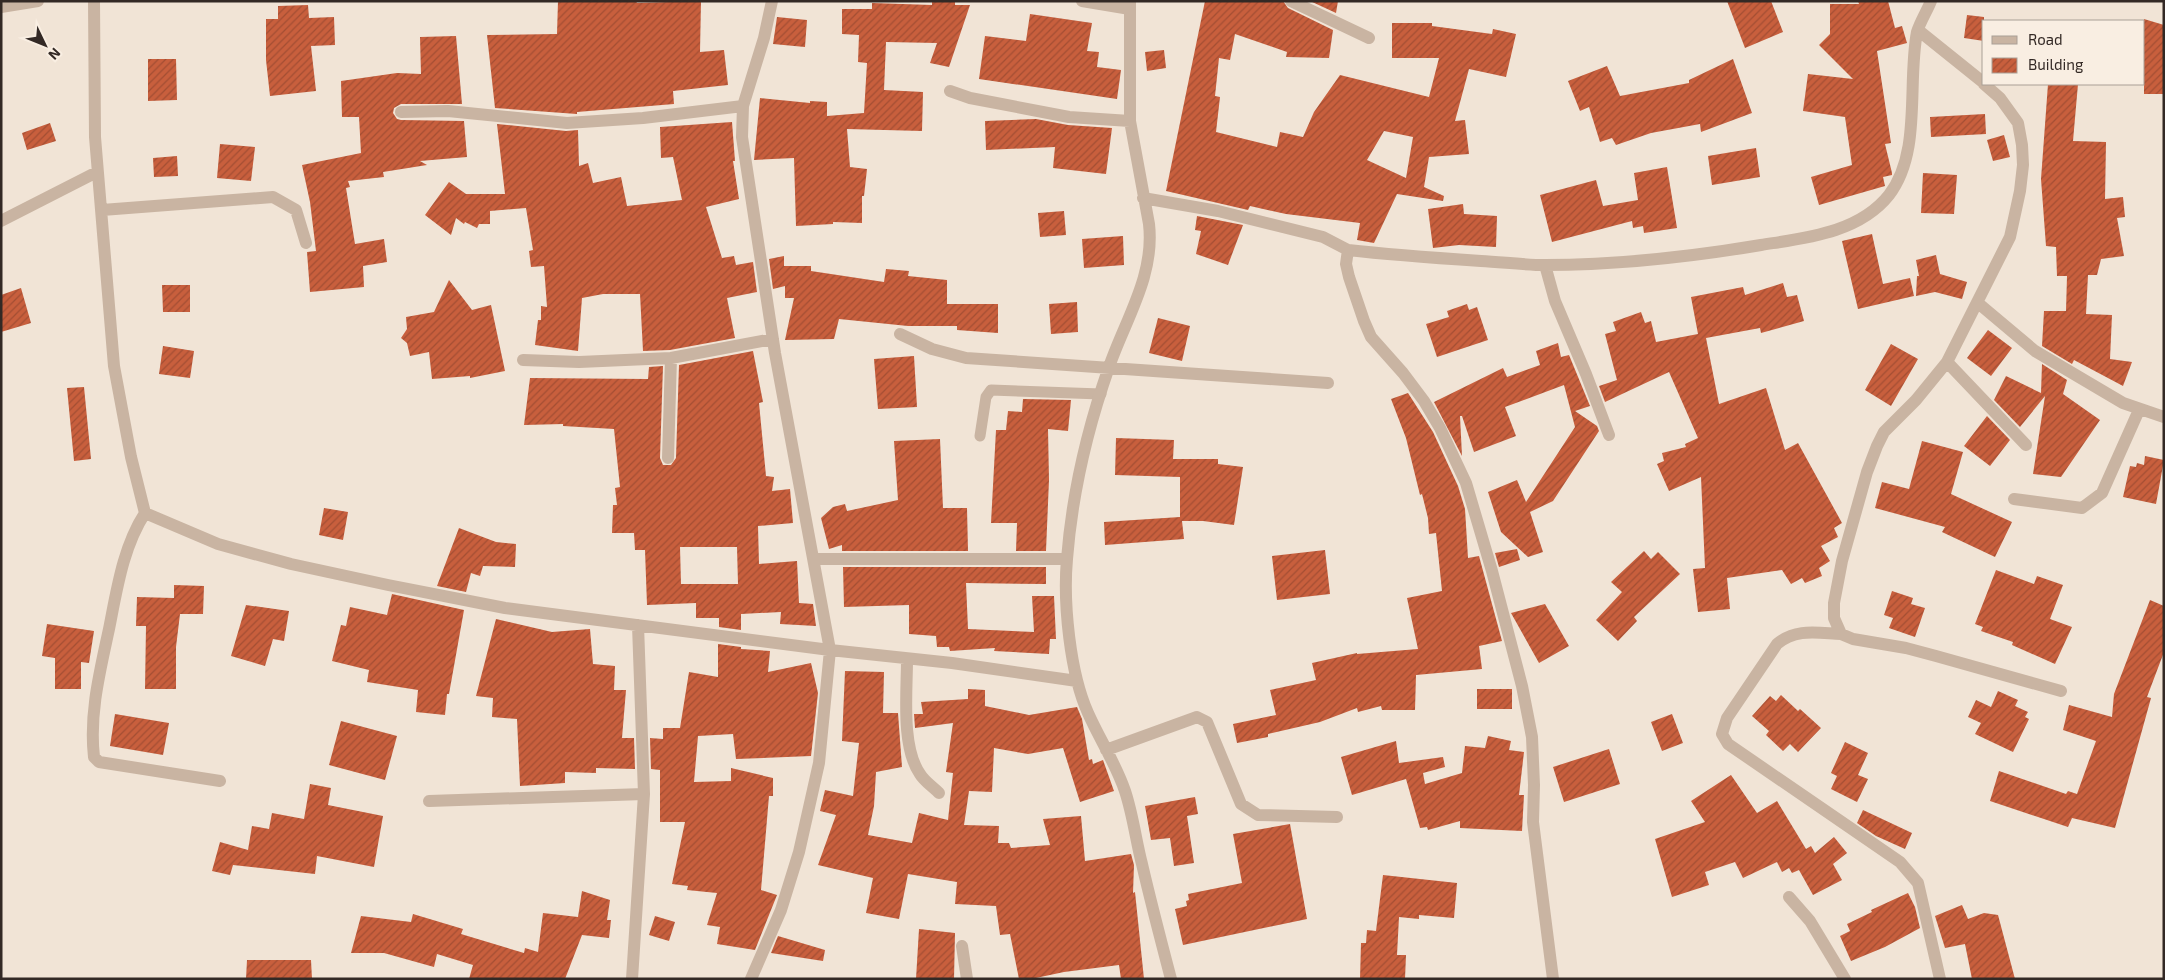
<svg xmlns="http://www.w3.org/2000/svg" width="2165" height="980" font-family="'Exo 2',sans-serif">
  <defs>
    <pattern id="building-hatch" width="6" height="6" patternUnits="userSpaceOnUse" patternTransform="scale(1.25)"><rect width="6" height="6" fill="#c85f3d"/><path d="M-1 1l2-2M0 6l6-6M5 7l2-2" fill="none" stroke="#a34e33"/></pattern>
  </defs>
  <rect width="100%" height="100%" fill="#f1e4d6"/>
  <path fill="url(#building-hatch)" fill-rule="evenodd" d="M558,1H636L637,3L701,1L700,52L724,50L728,85L673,91L674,104L577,112V114L495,108L487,35L557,34Z
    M932,1H955V5H970L949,67L930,63L937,43L886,42L884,90L923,92L922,131L847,129L850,167L867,169L864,196H862V223L833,222V224L796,226L794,158L754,160L760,98L810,103V101L827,102V116L864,113L867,63L858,62L859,35L842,34V9H872V3L932,5Z
    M1205,1H1283L1288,8L1333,30L1329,58L1286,57L1287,52L1235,34L1230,60L1219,58L1215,96L1220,97L1216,132L1277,147L1280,132L1303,137L1314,112L1340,75L1429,97L1439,58H1392V23H1432V26L1492,34L1493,29L1516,34L1506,77L1469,69L1455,121L1465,120L1469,154L1429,157L1424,187L1444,196L1443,201L1397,194L1374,243L1357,240L1360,223L1286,214L1250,206L1248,210L1166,191ZM1384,131L1413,137L1406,178L1367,160Z
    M1310,1H1338L1336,13Z
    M1727,1H1771L1783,32L1745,48Z
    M1858,1H1888L1895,28L1902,26L1907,43L1877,51L1891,143L1885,144L1892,173V175L1883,177L1885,186L1819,205L1811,177L1852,165L1845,117L1803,111L1808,74L1853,79L1819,45L1830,34V4H1859Z
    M308,5L309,18L334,17L335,45L311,46L316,91L270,96L266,60V19H278V6Z
    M1030,14L1092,23L1087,51L1099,52L1097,67L1121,70L1117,99L979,79L985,36L1026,41Z
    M1967,15L1984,17V41L1964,38Z
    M777,17L807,20L805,47L773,44Z
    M2144,19L2164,25V94H2144Z
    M456,36L462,104H401L394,108L393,113L397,119L401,120L464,121L467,157L420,161L427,165L383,172L384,177L348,181L350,187L346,188L355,244L384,239L387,262L363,266L364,287L310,292L307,252L316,251L310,202L302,165L361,153L359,117H342L341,81L397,73L421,74L420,37Z
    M1164,50L1166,68L1147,71L1145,52Z
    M148,59H176L177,100L148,101Z
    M1733,59L1752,113L1701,132L1700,124L1651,133L1616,145L1612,138L1600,142L1589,107L1580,111L1568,81L1607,66L1620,96L1689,83V80Z
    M2048,84H2078L2073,141L2106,142L2105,199L2123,197L2125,217L2117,218L2124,256L2101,259L2097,275H2088L2086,314L2112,315L2110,359L2132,362L2123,386L2074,360L2072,364L2042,346L2044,311H2066L2067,276H2057L2056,247L2046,246L2041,179Z
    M1985,114L1986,134L1931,137L1930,117Z
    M1036,119L1068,125L1112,128L1106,174L1053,168L1055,147L986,150L985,121Z
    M732,122L735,161H733L739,199L706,207L722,258L734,256L736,265L753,262L757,292L727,298L735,338L670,350L643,351L640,294H603L582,298L578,351L535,345L538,320H541V306L547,307L544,266L531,267L529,251L533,250L526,208L490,211V224H479L477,228L465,222L464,224L456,218L451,235L425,215L449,182L466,194H505L497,124L566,131L578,130L579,166L588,163L593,183L621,177L627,206L682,200L673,157L661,158L660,127Z
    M50,123L56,141L27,150L22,133Z
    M2004,135L2010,157L1993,161L1987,140Z
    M220,144L255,147L251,181L217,178Z
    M1756,148L1760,177L1712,185L1708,156Z
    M177,156L178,176L154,177L153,158Z
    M1667,167L1677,228L1644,233L1643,226L1633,228L1632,221L1552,242L1540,195L1596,180L1603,206L1638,200L1634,173Z
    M1923,173L1957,175L1954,214L1921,213Z
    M1463,204L1464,214L1497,216L1496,247L1459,245L1433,248L1428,209Z
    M1064,211L1066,235L1040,237L1038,213Z
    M1197,216L1243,225L1228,265L1196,254L1201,231L1195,230Z
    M1872,234L1883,284L1910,278L1914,296L1858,309L1842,241Z
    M1123,236L1124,265L1084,268L1082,239Z
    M1936,255L1940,274L1967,282L1962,299L1935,292L1916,296L1917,276H1919L1916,260Z
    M784,256V266H811V271L884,282L886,269L909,271L908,276L947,280V304H998V333L957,330V326H908L839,319L834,339L785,340L794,298H785V286L773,289L769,259Z
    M449,280L472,310L491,305L505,371L470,378V376L432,379L429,352L410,356L407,343L401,338L407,329L406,317L434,312Z
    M1783,283L1787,297L1797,295L1804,321L1761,333L1760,328L1706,338L1719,404L1766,388L1785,450L1798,443L1842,523L1834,528L1838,537L1821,546L1830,561L1819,568L1822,576L1805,583L1802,578L1791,584L1782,570L1727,578L1730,609L1698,612L1693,569L1705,568L1701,477L1669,491L1657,464L1664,461L1662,453L1686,447L1685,444L1698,438L1669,372L1605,402L1599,386L1617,380L1605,334L1616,331L1613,322L1641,312L1645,323L1651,321L1656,342L1698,334L1691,297L1743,287L1745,295Z
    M162,285H190V312H163Z
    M21,288L31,323L1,332V295Z
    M1077,302L1078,332L1051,334L1049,304Z
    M1467,304L1469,310L1477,307L1488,340L1437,357L1426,324L1449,317L1447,311Z
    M1158,318L1190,326L1182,361L1149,353Z
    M1988,330L2012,348L1991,376L1967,358Z
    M1558,343L1561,357L1569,355L1590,406L1575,411L1597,426L1599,431L1553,501L1530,512L1543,552L1528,557L1501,532L1488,492L1517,480L1526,502L1575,427L1564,385L1505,407L1516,436L1474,452L1462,416H1460L1462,456L1434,402L1503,368L1507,377L1540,365L1536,351Z
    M1891,344L1918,359L1891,406L1865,390Z
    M163,346L194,351L190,378L159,374Z
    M753,351L763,402L759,403L766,476L774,477L772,491L790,489L793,523L758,526L759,564L797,561L799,603L813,604L816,626L780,624L781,612L741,614V630L719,627V618H696V603L647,605L645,550H635L634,533H612L613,505H617L615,488L620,487L614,429L563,426V424L524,425L530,378L648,379L649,367L663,366L660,458L663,465H671L676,458L679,365ZM680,547H737L738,584H681Z
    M914,356L917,407L878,409L874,359Z
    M2042,364L2067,380L2063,394L2100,420L2061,477L2033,474L2045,396L2020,427L1994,400L2006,376L2041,393Z
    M84,387L91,459L74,461L67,388Z
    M1408,393L1433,432L1458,486L1465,509L1468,558L1479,556L1502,641L1479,646L1482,669L1416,675L1415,710H1382L1381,706L1358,712L1357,708L1320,722L1268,734V737L1237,743L1233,724L1276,715L1270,690L1316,680L1312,663L1357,653V654L1418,649L1407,598L1442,591L1436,533L1429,534L1428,518L1422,494L1420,495L1406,438L1391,399Z
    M1023,399L1071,400L1068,431L1048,429L1049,480L1046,551H1016L1017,523H991L996,430H1006L1008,411L1022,412Z
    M1987,416L2010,440L1990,466L1964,446Z
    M1116,438L1174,440L1173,459H1218V464L1243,467L1234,525L1203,521H1182L1184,539L1105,545L1104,522L1180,517V477L1115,475Z
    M940,439L943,508H967L968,551H842V545L829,549L821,518L833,507L845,504L847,511L898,500L894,441Z
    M1922,441L1963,452L1951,494L2012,522L1995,557L1942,532L1945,527L1875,508L1882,482L1909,489Z
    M2145,456L2164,460L2156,504L2123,497L2130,466L2136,467L2137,463L2144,465Z
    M324,508L348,512L343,540L319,535Z
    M459,528L496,542L516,544L515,567L483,566L480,576L471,573L466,592L437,586Z
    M1517,549L1520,560L1499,567L1495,553Z
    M1325,550L1330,594L1277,600L1272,556Z
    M1644,551L1651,559L1658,552L1680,574L1634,617L1637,621L1618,641L1596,620L1622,592L1611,582Z
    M843,567H1046V584L966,583L968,629L1034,632L1032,596H1054L1056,639H1050L1049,654L994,651L995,648L950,651L949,647H937L936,636L909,634V605L844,607Z
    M1996,570L2034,584L2037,576L2063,585L2050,619L2072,627L2055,664L2012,645L2013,642L1981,631L1983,627L1975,624Z
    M174,585L204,586L203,614H180L176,647V689H145L146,626H136L137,597L174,598Z
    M1892,591L1913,598L1911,604L1925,608L1915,637L1889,628L1893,618L1884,615Z
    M392,594L464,610L449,694H447L445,715L416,712L418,690L367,682L369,670L332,661L341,625L346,626L350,607L387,615Z
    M2150,600L2164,606V652L2147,697L2151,698L2115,828L2072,818L2068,827L1990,801L1999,771L2066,794L2068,791L2077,794L2096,741L2063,730L2069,705L2112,717L2114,694Z
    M1545,604L1569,646L1539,663L1511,613Z
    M246,605L289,611L284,641L273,639L265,666L231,656Z
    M496,619L552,632L590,629L593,664L615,666L614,690H626L622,738H634L635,769L596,768V773L565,772V783L520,786L517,719L492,717L493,698L476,696Z
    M47,624L94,631L89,663L81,662V689H55V658L42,656Z
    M718,644L741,647V649L770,651L768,672L811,663L818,693L811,756L736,759L733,734L698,736L694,782L731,781V768L773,778V796H769L761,890L777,895L755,950L717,944L720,927L707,925L717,893L687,890L688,886L672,884L685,822H660V770L651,769L650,738L663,739V728H680L689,672L718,677Z
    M845,671L884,672L883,713H898L902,767L876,772L874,806L868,835L912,843L919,813L948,820L953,773L946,772L953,723L915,728L914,714H923L921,702L968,699V689L985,690V706L1029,715L1077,707L1082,719L1089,760L1092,759L1093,764L1103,760L1114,791L1080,802L1063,748L1028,754L994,748L992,792L969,791L964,825L999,826L998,843H1009L1011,848L1050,845L1043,819L1081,816L1085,861L1131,854L1134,865L1133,893L1135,892L1144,979H1121L1119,965L1064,972L1031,979H1019L1010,934L1000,935L996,906L955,904L957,882L908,874L899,919L866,913L873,878L818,865L836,815L820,811L825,790L853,796L859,743L842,741Z
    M1477,689H1512V709H1477Z
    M1998,691L2018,700L2015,706L2028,712L2025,717L2029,719L2013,752L1975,734L1981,723L1968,717L1976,700L1991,707Z
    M1781,695L1798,711L1800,709L1821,728L1798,752L1790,744L1783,751L1766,735L1769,731L1752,716L1770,696L1776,701Z
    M115,714L169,723L163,755L110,746Z
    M1672,714L1683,743L1662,751L1651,722Z
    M341,721L397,736L385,780L329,765Z
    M1488,736L1511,741L1509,750L1524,752L1519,795H1524L1522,831L1460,828V821L1428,830L1427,827L1420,828L1406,779L1352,795L1341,757L1396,741L1399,763L1443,757L1445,767L1423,773L1425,784L1462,773L1465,746L1485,748Z
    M1845,742L1868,753L1858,775L1868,779L1857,802L1831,789L1837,776L1831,773Z
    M1609,749L1620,784L1564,802L1553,767Z
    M1731,775L1757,813L1777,801L1806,849L1811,846L1815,853L1834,837L1847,853L1833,864L1842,880L1813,895L1799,870L1792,873L1789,868L1782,872L1777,862L1743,878L1735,862L1705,872L1709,885L1672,897L1655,839L1705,822L1691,801Z
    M310,784L331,788L328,805L383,816L374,867L317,856L315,874L233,865L230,875L212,871L220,842L248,850L252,826L269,829L272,813L304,819Z
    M1195,797L1198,814L1187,816L1194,863L1174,866L1170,838L1151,840L1145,806Z
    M1863,810L1912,833L1905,849L1876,836L1857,823Z
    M1290,824L1307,919L1183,945L1175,909L1187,906L1186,901L1189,900L1188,894L1242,883L1233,834Z
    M1383,875L1457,883L1454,918L1419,915V919L1399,917L1397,955H1406L1405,979H1360L1361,943H1366L1367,930L1376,931Z
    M582,891L610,900L607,920H611L609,938L582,935L565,979H469L473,965L437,954L434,967L384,953H351L361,916L411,922L413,914L463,929L461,934L524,953L525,948L538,952L543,913L578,917Z
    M1908,893L1915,907L1920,928L1885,947L1851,961L1840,936L1850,931L1847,924L1872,912L1871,910Z
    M1962,905L1968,919L1984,913L1998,915L2015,979H1972L1965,944L1945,948L1935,916Z
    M655,916L675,922L669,941L649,935Z
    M919,929L955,933L954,979H916Z
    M778,936L825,950L823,961L771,953Z
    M247,960H311L312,979H246Z"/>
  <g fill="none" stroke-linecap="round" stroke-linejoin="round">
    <path stroke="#c9b4a2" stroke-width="11" d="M980,436L986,397L991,390L1101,394"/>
    <path stroke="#c9b4a2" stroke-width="12" d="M94,1L95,137L114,366L131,457L145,513
      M1082,1L1130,9
      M1130,1V121L1149,224C1155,276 1125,320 1109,367C1088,427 1072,495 1067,559C1063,603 1070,673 1088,713C1100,740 1116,764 1125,791C1133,815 1136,841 1142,864C1151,903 1161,941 1171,979
      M1291,1L1369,38
      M1,7L38,1
      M1918,30L1984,83
      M1984,84L2000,98L2018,123L2022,145L2023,165L2020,191L2010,237L1947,362L1916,400L1884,432L1877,446L1867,472L1842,561L1834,603V618L1841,634L1853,639L1906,648L1936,656L2061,691
      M950,91L970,98L1069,117L1130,121
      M401,112L448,111L567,123L643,118L743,106
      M1143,198L1218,211L1323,237L1348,250C1392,255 1436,258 1481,261C1502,262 1524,265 1545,265C1618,265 1690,257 1761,245C1805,238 1859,233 1889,195C1922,152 1907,84 1917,32C1920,22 1927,11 1931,1
      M102,210L273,197L296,210L306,243
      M1,221L97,172
      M1348,250L1346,264L1349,277L1364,321L1371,337L1403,373L1424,401L1440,428L1466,483L1492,571L1522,686L1532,737L1534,785L1533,822L1553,979
      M1545,265L1555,301L1586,374L1609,435
      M1978,303L2035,351L2123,403L2164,417
      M900,334L932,349L966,358L1328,383
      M523,360L579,362L671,358L773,339
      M1947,362L2026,445
      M668,458L671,358
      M2014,499L2082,508L2102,493L2139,410
      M814,559H1066
      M1841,634C1817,633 1796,628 1777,644L1727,718L1722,734L1728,744L1900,862L1918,883L1940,979
      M907,660C907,692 901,747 920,774C924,781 933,787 939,793
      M1106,750L1197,717L1207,722L1241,804L1258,815L1337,817
      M220,781L99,762L94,757C89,714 100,671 109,629C117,589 123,547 145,513L218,544L291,564L388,585L505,608L830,650L775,353L742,137L743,106L764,38L772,1
      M429,801L644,794
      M1789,897L1810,921L1845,979
      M962,946L967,979
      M632,979L644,794L638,625
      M751,979L781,910L799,852L819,763L830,650L952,663L1077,681"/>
  </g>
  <rect width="2165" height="980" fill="none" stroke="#332925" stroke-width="5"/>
  <rect x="1982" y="20" width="162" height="65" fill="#f9eee2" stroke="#aa9f96"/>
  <rect x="1992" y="36" width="25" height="8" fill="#c9b4a2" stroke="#aa9f96"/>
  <text x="2028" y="45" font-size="15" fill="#332925">Road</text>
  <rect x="1992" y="58" width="25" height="15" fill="url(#building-hatch)" stroke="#aa9f96"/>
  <text x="2028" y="70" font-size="15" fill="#332925">Building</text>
  <g transform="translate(45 45) rotate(133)" stroke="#f9eee2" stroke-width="4" paint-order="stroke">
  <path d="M0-4L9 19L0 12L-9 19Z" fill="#332925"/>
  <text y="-8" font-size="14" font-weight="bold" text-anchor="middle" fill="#332925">N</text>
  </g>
</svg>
